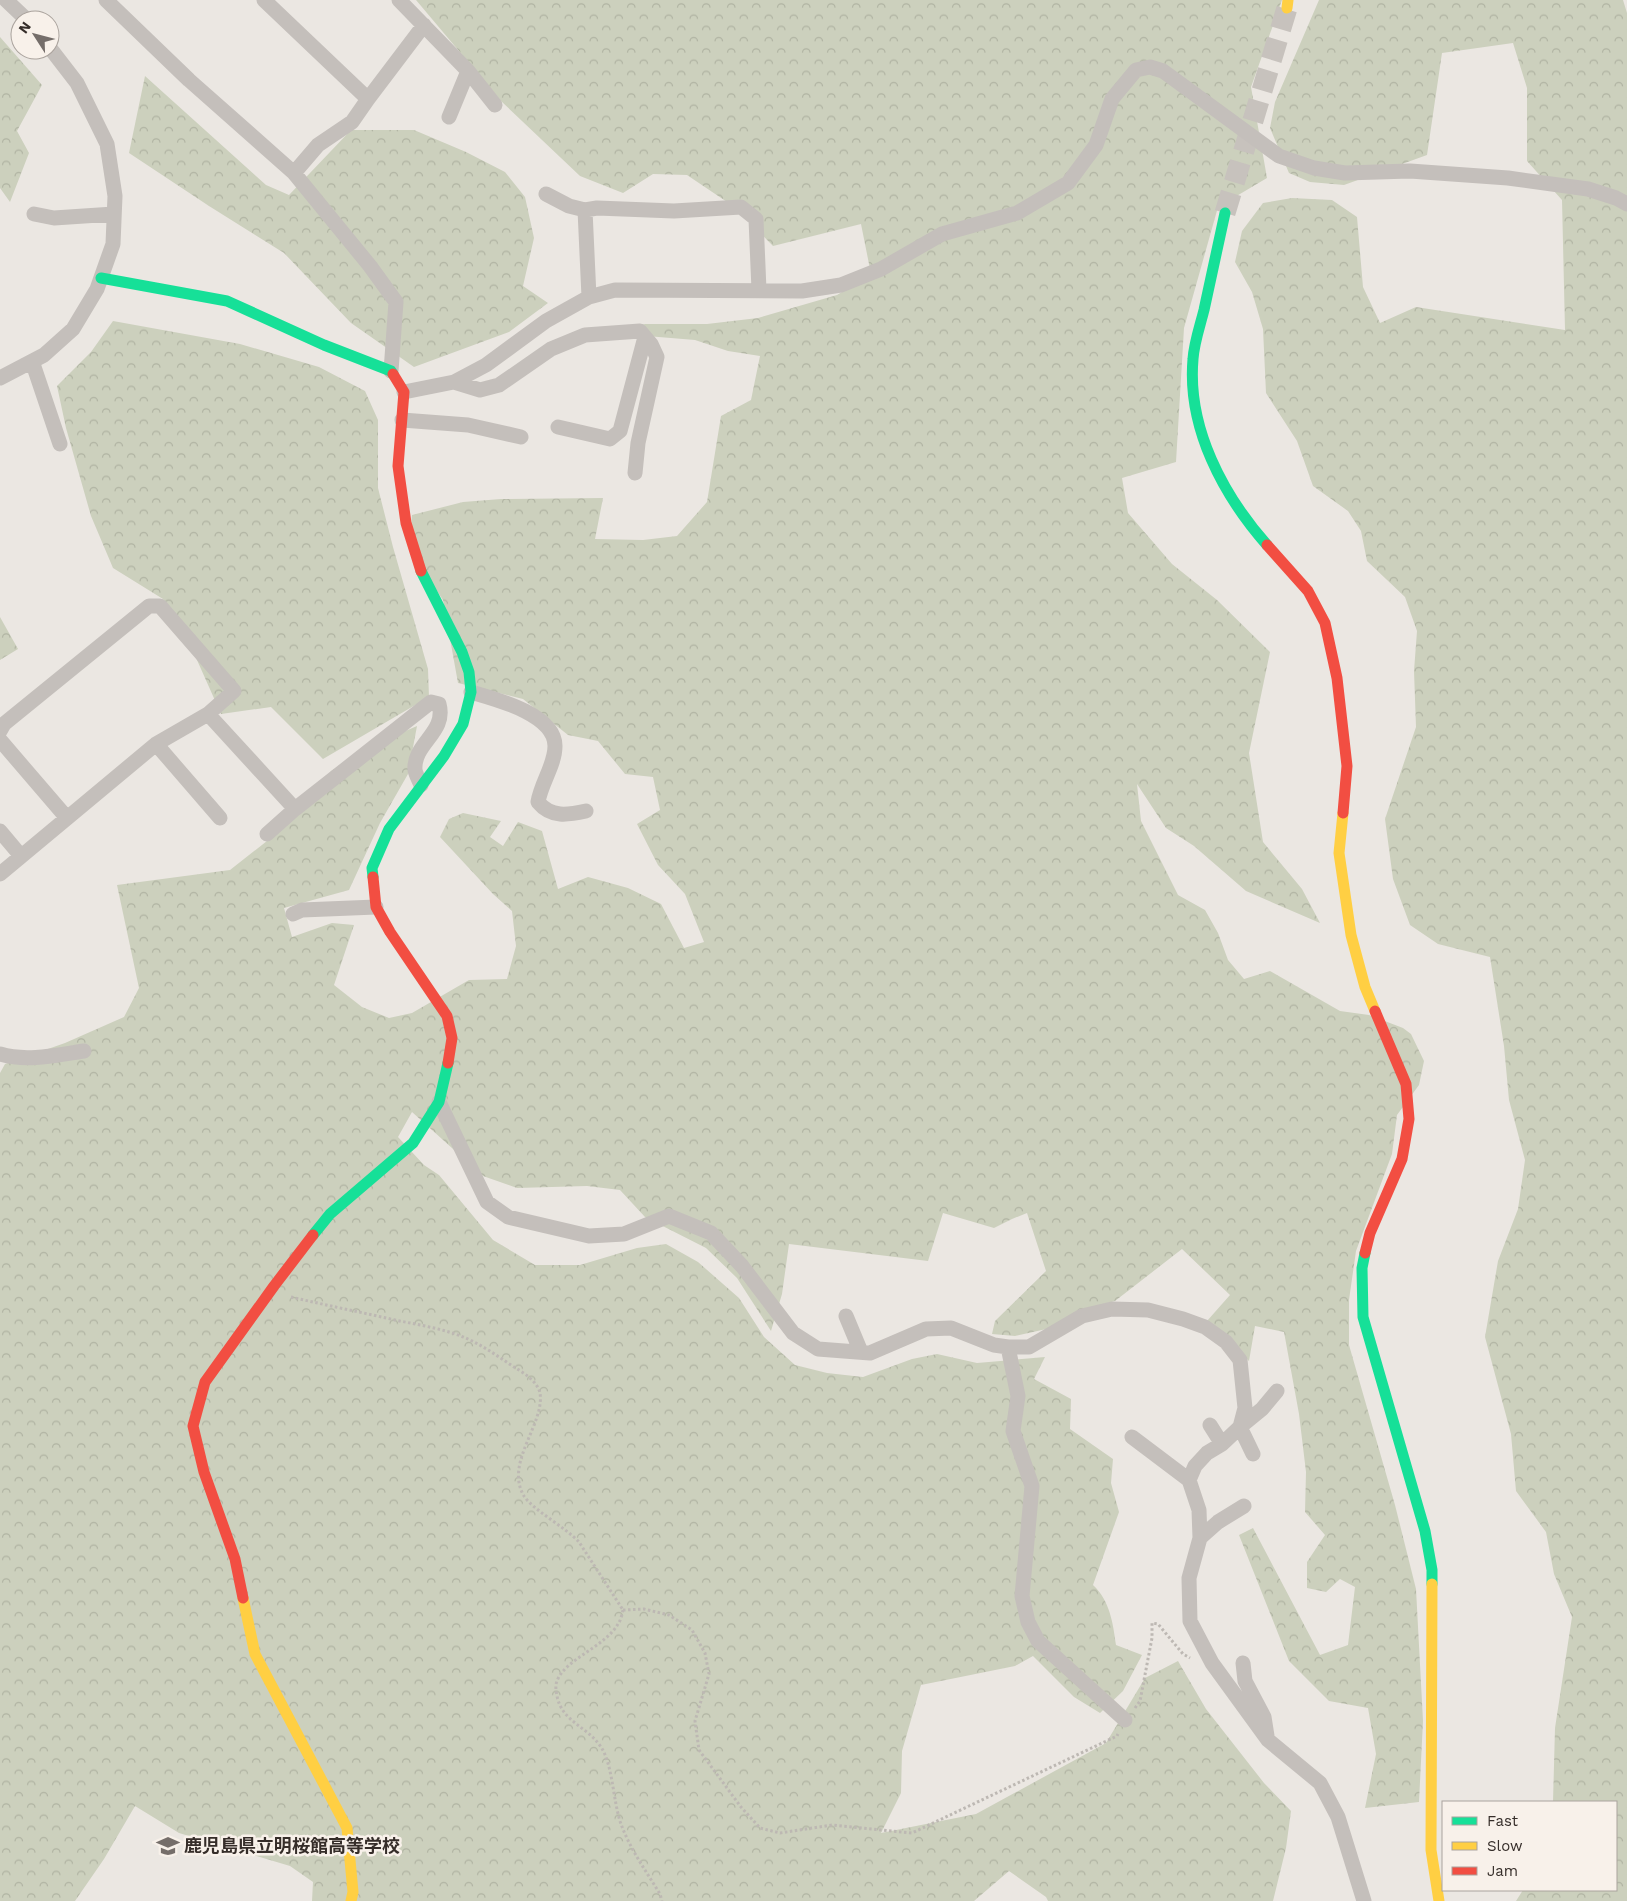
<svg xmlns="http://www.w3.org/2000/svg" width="1627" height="1901" font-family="'Work Sans','Noto Sans JP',sans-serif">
  <defs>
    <pattern id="forest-crowns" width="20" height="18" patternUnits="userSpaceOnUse" patternTransform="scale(1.25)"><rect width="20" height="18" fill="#ccd0bd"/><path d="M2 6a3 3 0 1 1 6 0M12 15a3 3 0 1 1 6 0" fill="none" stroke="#b0b3a2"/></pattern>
  </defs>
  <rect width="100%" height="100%" fill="#ebe7e2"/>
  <path fill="url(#forest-crowns)" d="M416,0H1282L1251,87L1267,178L1218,207L1184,328L1176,462L1122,478L1128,513L1172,564L1217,600L1270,652L1249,753L1263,842L1302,889L1320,923L1246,891L1194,846L1166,828L1137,784L1141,821L1178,895L1205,910L1218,933L1228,960L1244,979L1270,971L1340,1011L1369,1015L1403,1028L1411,1034L1424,1061L1419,1085L1397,1115L1392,1154L1356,1251L1349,1300V1345L1395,1505L1416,1589L1423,1721L1419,1802L1365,1808L1376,1754L1368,1708L1329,1701L1289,1661L1239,1535L1253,1528L1320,1655L1348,1645L1355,1587L1340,1579L1326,1592L1307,1588V1562L1325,1535L1305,1512L1306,1472L1299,1414L1284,1332L1255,1326L1249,1361L1207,1321L1230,1295L1182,1249L1115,1301L1079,1311L1051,1328L1015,1336L992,1334L995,1321L1046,1271L1027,1213L1012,1219L994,1228L943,1213L928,1261L789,1244L782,1294L771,1331L737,1278L706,1248L645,1217L620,1190L587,1186L517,1188L483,1176L412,1112L398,1137L424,1165L439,1175L493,1240L535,1265H580L637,1248L666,1244L698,1262L739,1298L764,1337L795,1365L827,1373L863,1377L912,1359L937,1354L977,1363L1045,1357L1034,1379L1071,1399L1070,1429L1113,1459L1111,1483L1119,1512L1093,1585C1110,1601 1113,1623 1116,1645L1142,1655L1123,1691L1100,1713L1074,1697L1033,1656L1015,1666L921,1685L902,1751L901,1793L881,1833L976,1814L1106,1743L1145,1678L1178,1661L1206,1709L1264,1783L1291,1811L1286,1848L1273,1901H1048L1046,1897L1009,1871L974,1901H312L313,1882L290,1866L179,1833L135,1806L104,1859L75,1901H0V1073L5,1064L65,1043L124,1017L139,988L117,885L230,870L267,841L314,795L331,771L380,742L417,726L408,774L380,823L349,890L284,908L292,937L332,923L354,925L334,985L362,1007L389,1018L412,1013L469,980L507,979L516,946L512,911L493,894L440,837L449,819L463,813L501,821L490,837L503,846L518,822L542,831L558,889L588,877L628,888L661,904L684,948L704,942L685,894L658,865L637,824L660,810L653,777L625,774L598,741L568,735L523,699L458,683L443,600L409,549L412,515L463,502L501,499L603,498L595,539L643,540L677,536L707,502L721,416L751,400L760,356L728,351L695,340L610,333L645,324H707L758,318L837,295L871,274L861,224L773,246L736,208L687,175L653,174L623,193L580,176L501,101Z
    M1319,0H1623L1627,13V1901H1516L1523,1890H1616V1802H1553L1555,1728L1572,1617L1554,1574L1546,1532L1516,1491L1511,1434L1485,1337L1498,1261L1518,1209L1525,1160L1509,1100L1504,1046L1490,957L1438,944L1410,925L1393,879L1385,819L1416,727L1414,671L1417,631L1405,597L1367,561L1361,531L1348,511L1313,486L1297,441L1266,393L1263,329L1252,292L1235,262L1242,231L1263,203L1292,198L1332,200L1357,217L1363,287L1380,323L1416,307L1565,330L1562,200L1527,161V88L1513,43L1442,53L1427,155L1344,185L1310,182L1289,173L1270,128L1275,102Z
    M0,37L42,85L17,131L29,153L10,202L0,188Z
    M145,76L266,185L289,195L351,130H414L466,152L505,172L525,197L534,238L523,286L548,303L509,332L414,367L351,323L284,253L209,206L129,153Z
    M113,321L240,344L319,367L365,391L378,420V488L393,547L428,669L429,697L323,759L271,707L221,714L185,633L163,599L113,568L91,516L66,428L57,386L91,352Z
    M0,617L18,649L0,660Z"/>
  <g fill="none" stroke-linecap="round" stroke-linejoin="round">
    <path stroke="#c7c2bd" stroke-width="21" stroke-dasharray="21 11" stroke-linecap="butt" d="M1225,213L1287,8"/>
    <path stroke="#bdb8b3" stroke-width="3" stroke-dasharray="2.5 2.5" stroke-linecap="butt" d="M291,1297C325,1305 360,1312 395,1320C419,1325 446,1329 468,1339C485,1347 499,1357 514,1367C524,1373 537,1381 540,1393C545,1424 504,1463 524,1496C533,1510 565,1527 579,1542L623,1610
      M623,1610L644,1609L669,1615L692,1630L705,1653L709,1674L695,1721L699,1750L741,1807L760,1828L780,1833L832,1825L912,1833L1117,1736L1118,1734
      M623,1610C622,1614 621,1620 618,1624C605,1647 565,1659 557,1681C555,1686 556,1691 557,1696C562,1722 587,1726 601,1747C613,1765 613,1802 621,1824C630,1849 646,1871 660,1894L662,1901
      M1135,1708L1140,1701L1152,1638V1623L1158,1624L1183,1654L1190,1658"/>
    <path stroke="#c4bfbb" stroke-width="15" d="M6,0L27,20
      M106,0L189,80L294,173L318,145L352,122L368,99L264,0
      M399,0L468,71L495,105
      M368,99L424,25
      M449,117L468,71
      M294,173L370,266L396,302L391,371
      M546,194L569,206L585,210L597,208L674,211L741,207L756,219L759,290
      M585,210L589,297
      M34,214L54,218L114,214
      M32,361L60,444
      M0,378L44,355L73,329L97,289L113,244L115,196L107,144L77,83L50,48
      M454,382L480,390L499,385L551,349L585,335L640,331L651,344L657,357L638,443L635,473
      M404,392L454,382L486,365L546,321L589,297L615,290L802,291L841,285L881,269L942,234L1017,213L1068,183L1096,145L1112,99L1136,70L1150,67L1163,71L1279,156L1314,168L1345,173L1410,171L1508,178L1588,189L1616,198L1627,204
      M402,420L468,425L521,437
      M558,427L610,439L620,431L645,337
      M471,692C495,699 555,714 555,746C555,765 541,783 538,802C551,818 568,815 586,811
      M0,731L4,724L149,606H160L234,691L208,714
      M0,740L67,818
      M156,744L220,818
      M0,831L21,856
      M267,834L295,809
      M0,874L156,744L208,714L295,809L422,709L431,702L439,704C447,733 413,743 415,770C416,775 419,780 421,785
      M293,914L302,910L376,907
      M0,1054C26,1062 57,1055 84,1051
      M439,1102L487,1202L508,1217L589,1236L624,1234L669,1216L711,1233L742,1266L793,1333L818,1349L870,1353L926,1329L951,1328L994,1345L1008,1347H1029L1082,1316L1112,1309L1148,1310L1183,1319L1205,1327L1226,1342L1240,1360L1245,1408L1240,1427L1222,1444L1207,1453L1195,1466L1189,1480L1199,1510L1200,1538L1189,1578L1190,1621L1212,1663L1268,1740L1320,1783L1338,1817L1364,1901
      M846,1316L861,1352
      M1008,1347L1018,1396L1013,1431L1032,1486L1022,1596L1028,1622L1038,1641L1125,1720
      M1210,1425L1222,1444
      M1132,1437L1189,1480
      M1253,1454L1240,1427L1262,1409L1277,1391
      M1200,1538L1218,1522L1244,1506
      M1243,1663L1245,1681L1264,1717L1267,1736"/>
    <path stroke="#16e098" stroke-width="11" d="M1225,213C1218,245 1211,278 1204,310C1200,326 1194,343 1193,359C1187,428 1223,495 1267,545
      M101,278L227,301L324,345L391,371L393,374
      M373,877L372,868L389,829L444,756L463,724L471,692L469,672L462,652L421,571
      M313,1235L330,1214L413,1143L439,1102L448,1063
      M1365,1253L1362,1268L1363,1317L1425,1531L1432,1570V1584"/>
    <path stroke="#ffcf43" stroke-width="11" d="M1287,8L1288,0
      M1343,813L1339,853L1351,935L1365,987L1375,1011
      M1432,1584L1431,1850L1439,1901
      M243,1598L255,1654L347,1828L353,1892L351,1901"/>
    <path stroke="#f24e42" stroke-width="11" d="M393,374L404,392L398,466L406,523L421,571
      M1267,545L1308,591L1325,623L1337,678L1347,766L1343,813
      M373,877L376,907L390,932L447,1016L452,1038L448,1063
      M1365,1253L1370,1233L1402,1159L1409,1119L1406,1084L1375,1011
      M243,1598L235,1559L204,1472L193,1426L205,1382L274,1286L313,1235"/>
  </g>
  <defs>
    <symbol id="school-bare" viewBox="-9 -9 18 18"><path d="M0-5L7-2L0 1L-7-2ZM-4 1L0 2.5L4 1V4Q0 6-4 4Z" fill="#756e6a" stroke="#f8f1ea" stroke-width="2.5" paint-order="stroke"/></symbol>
  </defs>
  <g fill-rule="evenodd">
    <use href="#school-bare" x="152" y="1830" width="32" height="32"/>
  </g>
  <g text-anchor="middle" stroke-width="5" stroke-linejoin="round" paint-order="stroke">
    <g font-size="18" font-weight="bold" fill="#352d29" stroke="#f8f1ea" text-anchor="start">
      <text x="184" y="1852">鹿児島県立明桜館高等学校</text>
    </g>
  </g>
  <rect x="1442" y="1801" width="175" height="90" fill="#f8f1ea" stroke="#aaa39d"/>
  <rect x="1452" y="1817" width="25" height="8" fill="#16e098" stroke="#aaa39d"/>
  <text x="1487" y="1826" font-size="15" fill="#352d29">Fast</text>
  <rect x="1452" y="1842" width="25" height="8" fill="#ffcf43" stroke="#aaa39d"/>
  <text x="1487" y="1851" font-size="15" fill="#352d29">Slow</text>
  <rect x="1452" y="1867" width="25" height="8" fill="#f24e42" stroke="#aaa39d"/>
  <text x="1487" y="1876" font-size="15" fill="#352d29">Jam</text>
  <g transform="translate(35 35) rotate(306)"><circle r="24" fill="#f8f1ea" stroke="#aaa39d"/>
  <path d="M0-4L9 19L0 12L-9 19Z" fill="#756e6a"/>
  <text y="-8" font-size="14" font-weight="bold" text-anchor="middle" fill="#352d29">N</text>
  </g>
</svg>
